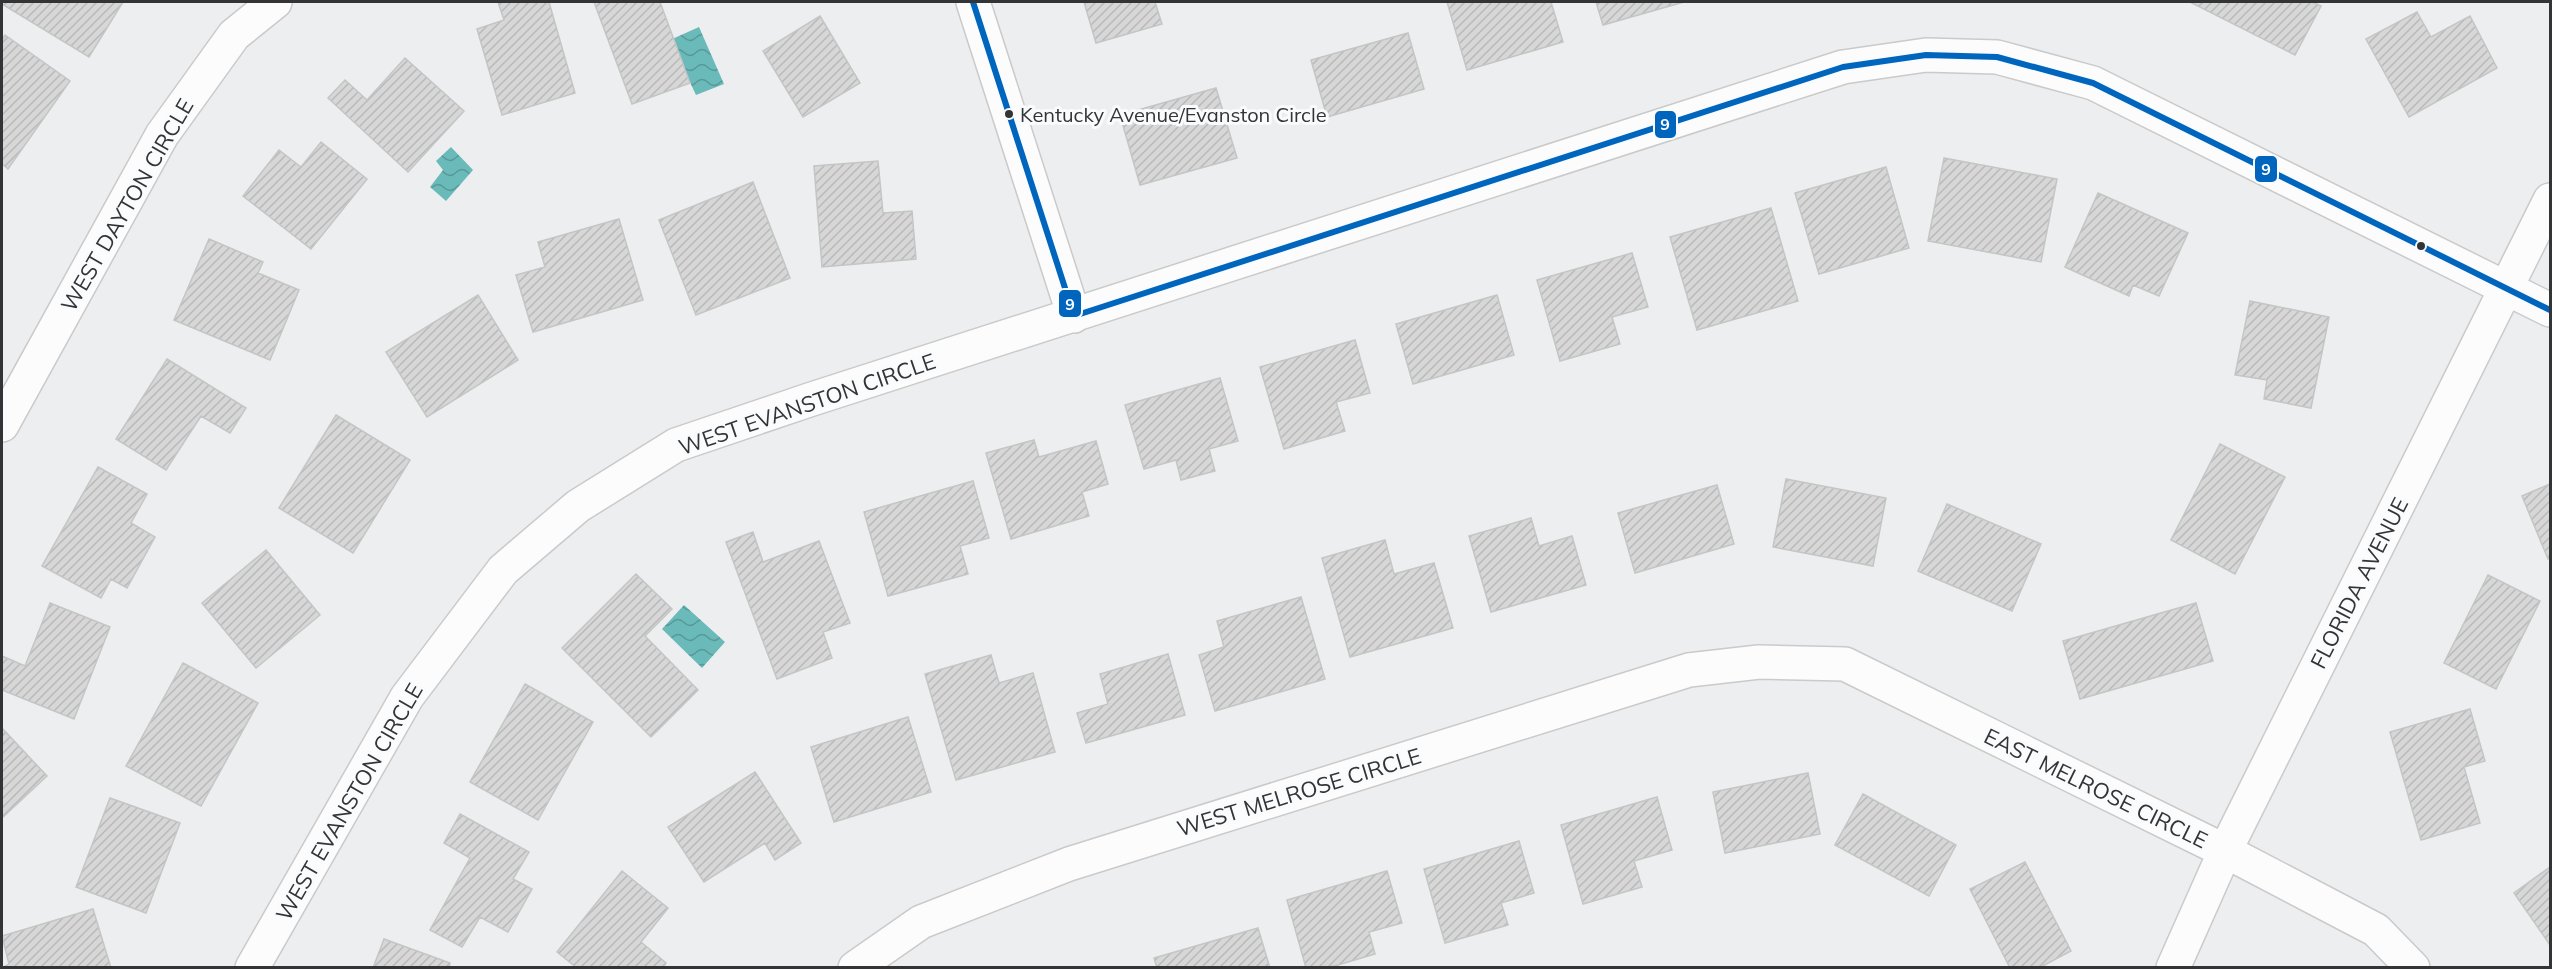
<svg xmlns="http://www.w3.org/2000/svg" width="2552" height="969" font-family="Mulish,sans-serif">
  <defs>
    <pattern id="water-waves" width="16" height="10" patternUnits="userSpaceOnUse" patternTransform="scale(1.5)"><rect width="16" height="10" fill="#6ababa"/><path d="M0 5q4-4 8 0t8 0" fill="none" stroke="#589898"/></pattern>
    <pattern id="building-hatch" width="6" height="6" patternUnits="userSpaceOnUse" patternTransform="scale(1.5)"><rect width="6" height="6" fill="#d7d7d8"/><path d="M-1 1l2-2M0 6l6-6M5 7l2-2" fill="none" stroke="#b9b9ba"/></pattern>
  </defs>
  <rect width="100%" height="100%" fill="#edeeef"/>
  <path fill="url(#water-waves)" d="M699,27L724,84L696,95L670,40Z
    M451,147L473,170L446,201L430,187L443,170L436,161Z
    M684,605L725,642L702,668L662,629Z"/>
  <path fill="url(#building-hatch)" stroke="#c4c5c5" stroke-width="1.5" d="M2,2H123L89,57L2,4Z
    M498,2H549L575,93L502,115L477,29L504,20Z
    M594,2H660L690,83L632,104Z
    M1084,2H1155L1162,24L1096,43Z
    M1447,2H1551L1563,42L1467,70Z
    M1596,2H1684L1603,25Z
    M2190,2H2313L2321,6L2295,55Z
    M2417,12L2431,37L2470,16L2497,68L2409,117L2366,39Z
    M820,16L860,83L803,117L763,51Z
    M1408,33L1424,89L1327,117L1311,60Z
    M5,35L70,81L8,169L2,164V40Z
    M405,58L464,111L408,172L328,98L345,80L367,100Z
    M1216,88L1237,158L1140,185L1120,115Z
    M321,142L367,179L311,249L243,196L279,150L301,167Z
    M1944,158L2057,179L2041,262L1928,241Z
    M878,161L883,213L912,211L916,259L822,267L814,166Z
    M1886,167L1909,248L1819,274L1795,193Z
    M753,182L790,278L696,315L659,220Z
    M2098,193L2188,233L2159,296L2133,285L2129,296L2065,267Z
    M1771,208L1798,301L1697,330L1670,237Z
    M619,219L643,300L533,332L516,275L545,267L538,242Z
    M209,239L263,262L258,273L299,290L270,360L174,320Z
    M1632,253L1648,307L1612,317L1620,344L1560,361L1537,280Z
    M478,295L518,360L427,417L386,352Z
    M1497,295L1514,355L1413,384L1396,324Z
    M2250,301L2329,317L2311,408L2264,399L2267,380L2235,375Z
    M1355,340L1370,393L1336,402L1345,431L1284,449L1260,367Z
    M167,359L246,408L230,433L201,416L166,470L116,439Z
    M1220,378L1238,441L1209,449L1215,471L1181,480L1176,460L1144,469L1125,405Z
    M336,415L410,460L353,553L279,508Z
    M1034,440L1039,457L1096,441L1108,484L1082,492L1089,516L1011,539L986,453Z
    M2220,444L2285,477L2235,574L2171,540Z
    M98,467L147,494L131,523L155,537L127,588L111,579L101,598L42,566Z
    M1786,479L1886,498L1873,566L1773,547Z
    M973,481L989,538L960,546L968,574L888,596L864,512Z
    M2550,484V558L2548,559L2522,496Z
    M1717,485L1734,544L1635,573L1618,513Z
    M1947,504L2041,544L2012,611L1918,571Z
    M1531,518L1539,546L1572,536L1586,585L1491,612L1469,536Z
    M753,532L763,562L819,541L850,623L823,632L832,658L777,679L726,542Z
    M1385,540L1394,574L1434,563L1453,628L1350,657L1322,558Z
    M266,550L320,615L256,668L202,603Z
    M636,574L672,609L645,636L698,690L651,737L562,648Z
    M2488,575L2540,601L2496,689L2444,663Z
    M1301,597L1325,679L1215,711L1199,655L1224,647L1217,621Z
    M50,603L110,627L74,719L2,690V656L25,666Z
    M2196,603L2213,661L2080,699L2063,641Z
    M1168,654L1185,715L1086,743L1077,713L1108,704L1100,674Z
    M991,655L999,683L1033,673L1055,752L956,780L925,674Z
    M183,663L258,703L201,806L126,766Z
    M525,684L593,722L538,820L470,782Z
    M2470,709L2485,761L2464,767L2480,823L2421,840L2390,732Z
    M908,717L931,792L834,822L811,747Z
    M2,728L47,776L2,818Z
    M755,772L801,843L775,860L765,843L704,882L668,827Z
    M1808,773L1820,834L1725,853L1713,792Z
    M1863,794L1956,845L1929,896L1835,845Z
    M1657,797L1672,850L1634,861L1642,887L1583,904L1561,825Z
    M110,798L180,823L146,913L76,887Z
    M460,814L529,852L513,879L532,889L508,932L480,917L462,947L430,930L470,858L444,843Z
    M1519,841L1534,893L1501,903L1508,925L1445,943L1424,869Z
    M2025,862L2071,951L2039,968H2010L1970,889Z
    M2550,867V945L2514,893Z
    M622,871L668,908L641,942L666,963L663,968H577L557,952Z
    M1387,871L1402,923L1369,932L1375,954L1328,968H1306L1287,900Z
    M93,909L111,968H2L9,964L2,936Z
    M1258,928L1270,968H1157L1154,958Z
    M384,939L450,963L449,968H373Z"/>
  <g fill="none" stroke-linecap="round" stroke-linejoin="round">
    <defs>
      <path id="minor" d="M973,2L1074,316
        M2,425L162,135L234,35L275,2
        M252,968L407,697L503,570L578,506L676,445L809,400L1843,67L1926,55L1997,57L2093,83L2550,310
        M855,968L921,922L1069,864L1689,670L1759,662L1845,664L2225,851L2376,930L2413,968
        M2173,968L2225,851L2550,200"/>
    </defs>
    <use href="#minor" stroke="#cacacb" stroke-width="36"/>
    <use href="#minor" stroke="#fcfcfd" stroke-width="33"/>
    <defs>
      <path id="bus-1" d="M973,2L1074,316L1843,67L1926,55L1997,57L2093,83L2550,310"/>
    </defs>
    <use href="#bus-1" stroke="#fafbfd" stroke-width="10"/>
    <use href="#bus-1" stroke="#0065bd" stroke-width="6"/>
  </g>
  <g fill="#333435" stroke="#fafbfd" stroke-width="2">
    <circle cx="1009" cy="114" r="5"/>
    <circle cx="2421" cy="246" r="5"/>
  </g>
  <g text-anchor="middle" stroke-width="6" stroke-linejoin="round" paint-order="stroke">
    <g font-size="20" fill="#333435" stroke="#fafbfd" text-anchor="start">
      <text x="1020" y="122">Kentucky Avenue/Evanston Circle</text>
    </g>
    <g font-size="22" fill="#333435" stroke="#fafbfd">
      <text transform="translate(127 205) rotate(-60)" y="8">WEST DAYTON CIRCLE</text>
      <text transform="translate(807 404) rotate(-19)" y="8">WEST EVANSTON CIRCLE</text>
      <text transform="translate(2359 583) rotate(-63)" y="8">FLORIDA AVENUE</text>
      <text transform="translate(2096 788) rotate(26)" y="8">EAST MELROSE CIRCLE</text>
      <text transform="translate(1299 792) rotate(-17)" y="8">WEST MELROSE CIRCLE</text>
      <text transform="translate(349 802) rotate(-60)" y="8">WEST EVANSTON CIRCLE</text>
    </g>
  </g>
  <g stroke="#fafbfd" stroke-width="2">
    <rect x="1654" y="110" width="23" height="29" rx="6" fill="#0065bd"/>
    <rect x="2254" y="155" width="24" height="28" rx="6" fill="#0065bd"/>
    <rect x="1058" y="289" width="24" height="29" rx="6" fill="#0065bd"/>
  </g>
  <g font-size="16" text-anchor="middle" font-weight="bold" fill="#fff">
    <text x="1665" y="130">9</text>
    <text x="2266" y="175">9</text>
    <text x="1070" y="310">9</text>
  </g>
  <rect width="2552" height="969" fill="none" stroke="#333435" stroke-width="6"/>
</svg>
